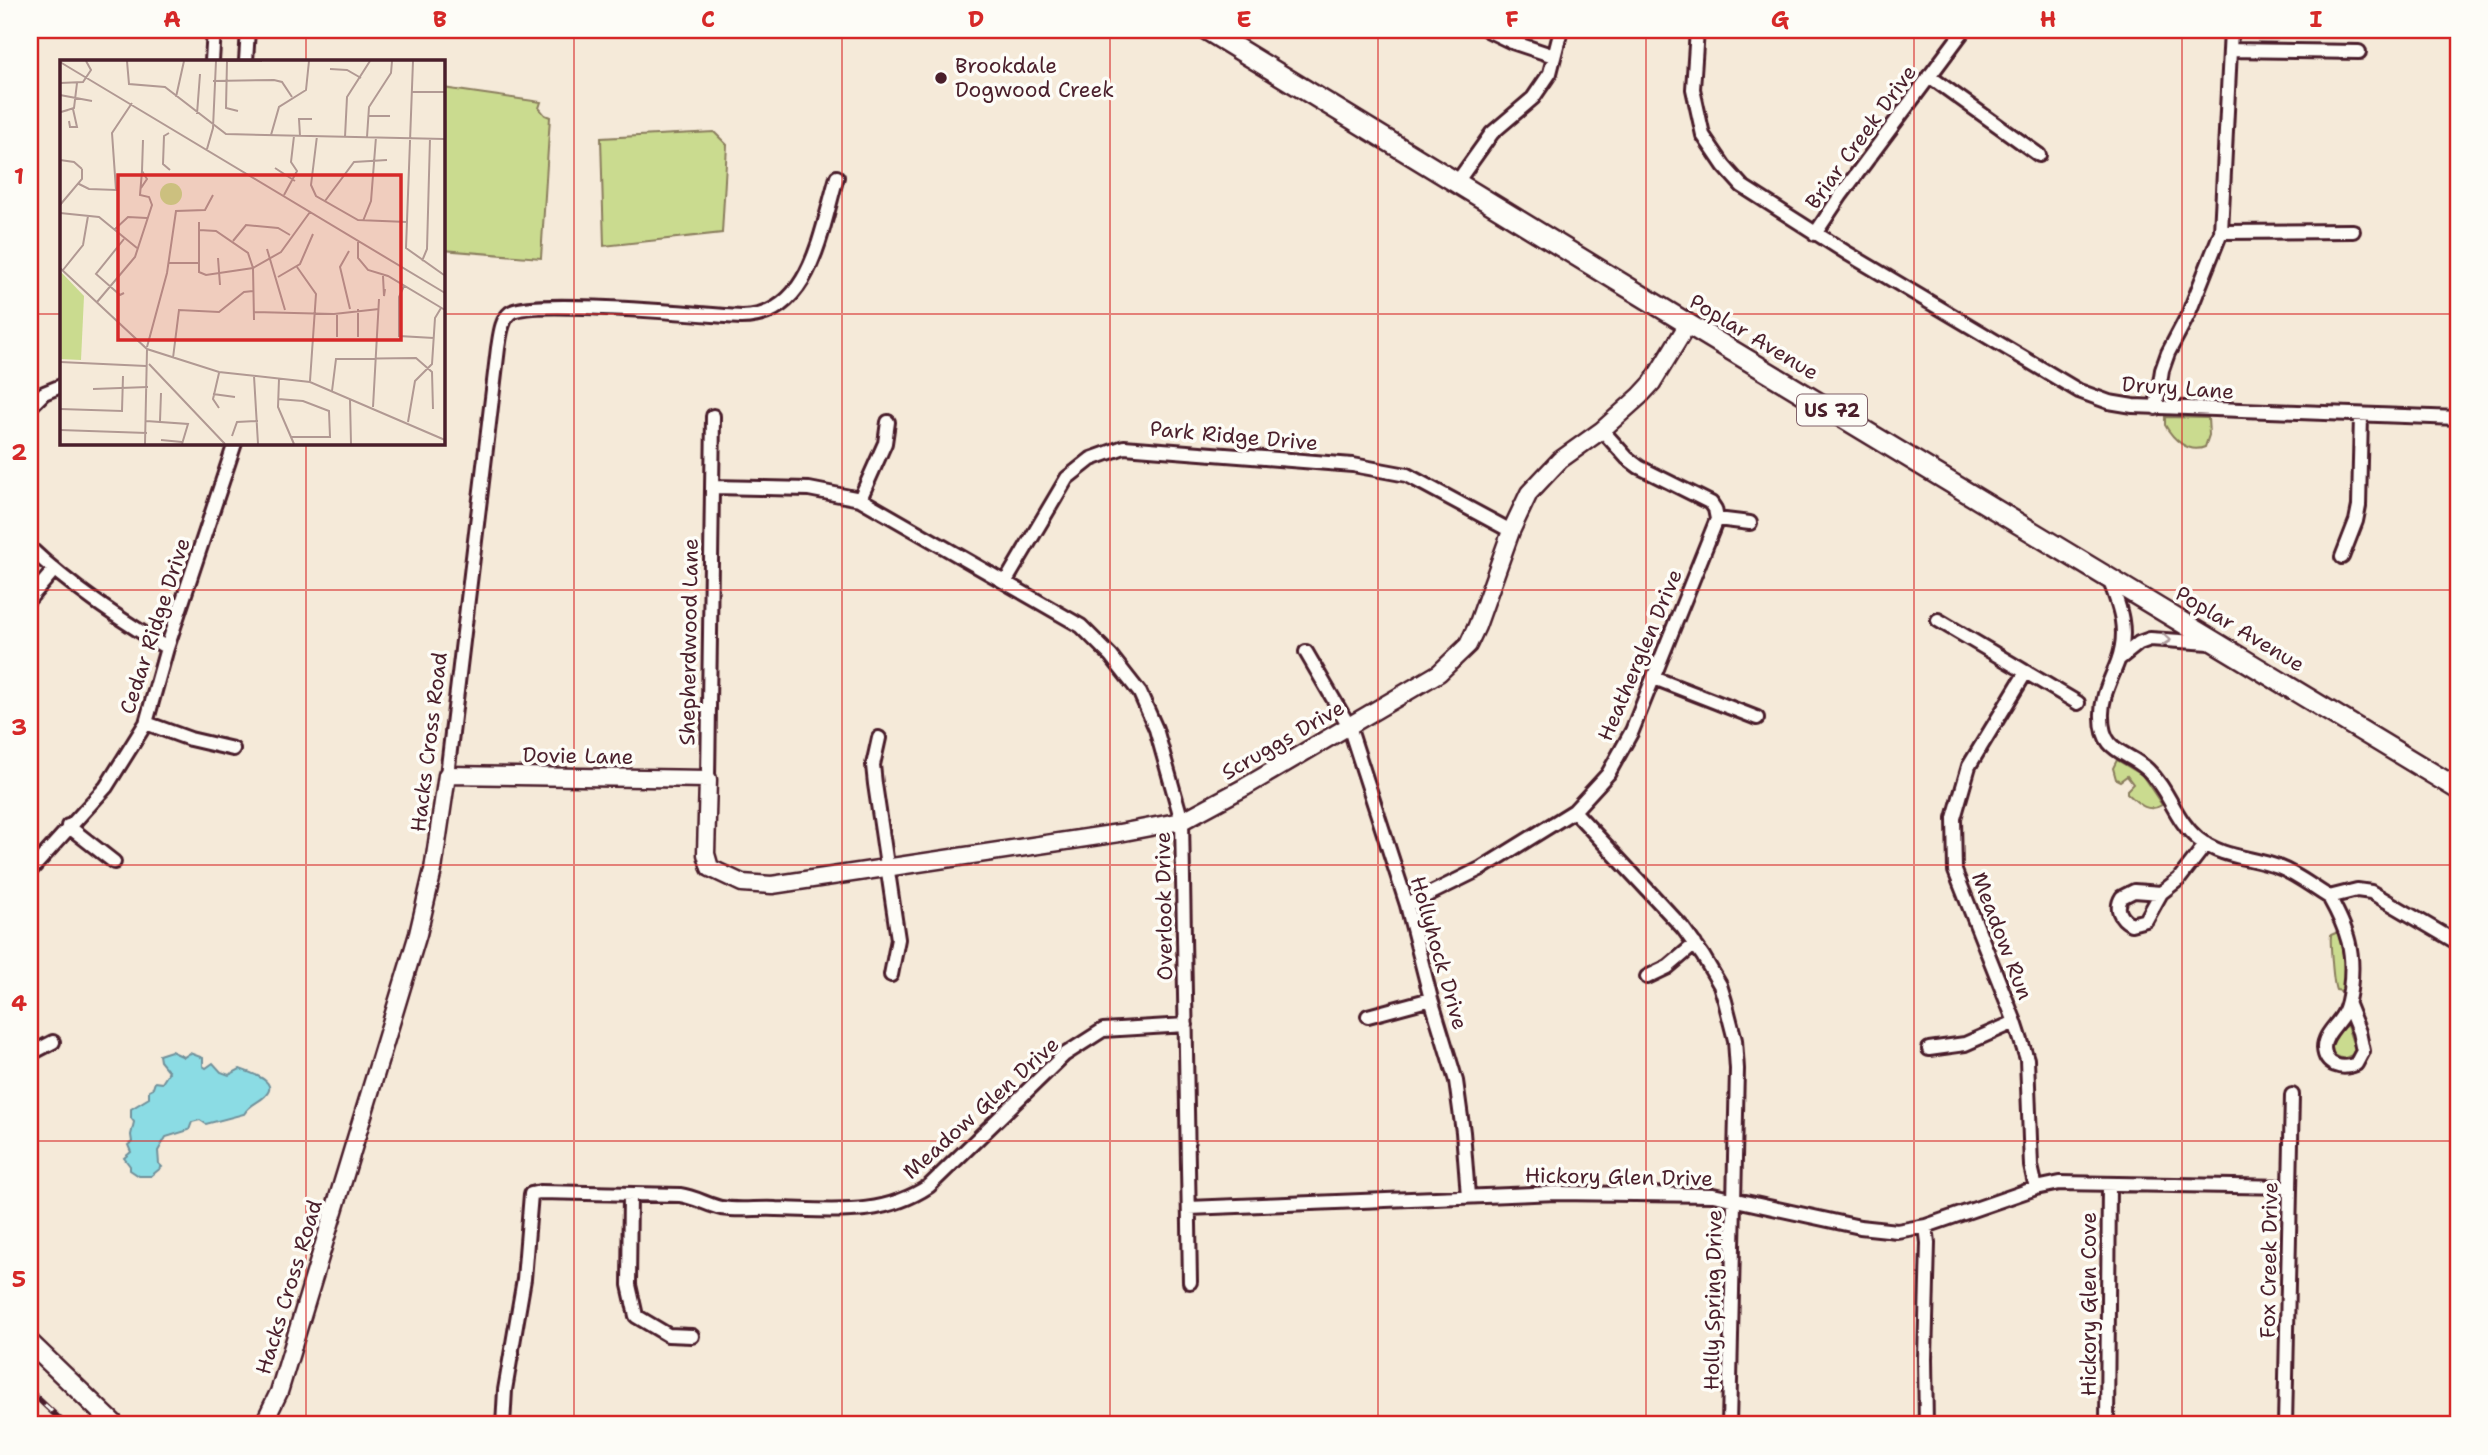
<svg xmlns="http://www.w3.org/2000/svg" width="2488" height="1455" font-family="'Shantell Sans',sans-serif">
  <rect width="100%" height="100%" fill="#f5ead9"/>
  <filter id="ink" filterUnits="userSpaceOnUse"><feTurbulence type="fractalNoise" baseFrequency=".0143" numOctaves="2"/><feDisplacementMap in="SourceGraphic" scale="14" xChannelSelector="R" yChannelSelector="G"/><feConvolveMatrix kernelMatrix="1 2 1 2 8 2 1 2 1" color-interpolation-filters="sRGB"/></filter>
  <g filter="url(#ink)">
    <path fill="#cadb8f" stroke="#8a7d5d" stroke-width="2" d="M443,88L541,102L539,108L545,115L550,117L541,258L443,250Z
      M714,132L727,145L722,233L604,246L601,138Z
      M2165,417L2208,418L2209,435L2205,447C2188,454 2173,439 2165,425Z
      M2117,760L2142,775L2162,805C2147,814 2138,803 2127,793V790L2133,784L2127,776L2120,781L2116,779L2113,768Z
      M2338,932L2345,963L2343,991L2336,990C2333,984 2330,941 2331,935Z
      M2347,1026L2355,1049L2352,1055L2343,1059L2334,1055L2331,1045L2343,1027Z"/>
    <path fill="#8bdce4" stroke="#71909a" stroke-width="2" d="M171,1051L184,1057L190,1053L203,1058V1066L206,1068L213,1063L221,1072L229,1075L240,1069C248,1072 281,1081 265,1096C257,1104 251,1103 244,1114L206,1124L200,1120L192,1122L189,1130L166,1137L158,1151L159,1164L162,1167L151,1176H139L130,1170V1166L124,1158L131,1152L128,1145L132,1142L131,1135L134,1122L131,1118V1109L149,1098V1090L153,1088L155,1082L162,1083L169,1072L160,1061L159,1055Z"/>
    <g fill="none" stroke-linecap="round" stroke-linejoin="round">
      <defs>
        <path id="minor" d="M1487,30L1512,42L1554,56
          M1697,30L1693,89L1703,135L1724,166L1742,186L1847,253L2079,391L2109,402L2133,406L2458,418
          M2230,50L2359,52
          M212,61L214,30
          M246,61L248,30
          M1929,76L2039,155
          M1457,182L1492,133L1533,98L1550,73L1561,30
          M2221,232L2353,231
          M1815,234L1841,195L1964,30
          M30,407L44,393L61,386
          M2156,408L2162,370L2168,353L2188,315L2221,232L2231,30
          M1602,430L1627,458L1639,467L1711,503L1715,509L1717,519L1750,523
          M713,487L809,489L860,499L1081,626L1111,656L1140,693L1156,729L1182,821L1190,1282
          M860,499L885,443L888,422
          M30,548C71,587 118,618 167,648
          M2342,557L2356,521L2359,506L2361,415
          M2109,579C2120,607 2129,631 2118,661C2111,680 2101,696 2102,717C2102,754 2127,750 2148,770C2169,790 2175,820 2198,839C2222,858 2252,857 2278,867C2297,874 2312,887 2329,897L2357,890L2371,892L2458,943
          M1006,581L1067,478L1091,459L1124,447L1353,465L1407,475L1511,531
          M30,598L54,570
          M1938,620L2078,703
          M1306,652L1349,726L1407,905L1431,999L1456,1081L1463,1132L1468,1196
          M2119,659L2139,643L2150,639L2210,643
          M2026,672L1969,766L1954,818L1955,871L2015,1022L2027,1059L2031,1166L2036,1188
          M1654,678L1757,718
          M146,723L190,739L233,749
          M879,738L873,765L875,784L898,939L891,975
          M447,775L498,348C500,337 501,320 510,313C527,298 708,315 741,317C811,317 821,230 837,177
          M708,779L713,416
          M1574,811L1683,928L1703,956L1720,985L1725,1001L1735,1040L1737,1069L1729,1425
          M68,826L114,862
          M30,871L106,787L146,723L167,648L235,443
          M2161,893L2146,920L2131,924C2120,918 2115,908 2122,897L2134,891L2161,893L2179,879L2206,844
          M2329,897C2348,931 2355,951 2350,990C2348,1000 2348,1007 2342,1016C2336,1026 2324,1035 2324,1048C2325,1066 2342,1070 2356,1064L2363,1051L2359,1032L2348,1005
          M1407,905L1482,868L1574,811L1608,774L1632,731L1717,519
          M1647,977L1668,967L1695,944
          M1368,1016L1431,999
          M1929,1049L1965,1044L2015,1022
          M30,1054L53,1042
          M630,1194L629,1285L636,1316L668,1335L692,1336
          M1189,1208L1556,1193L1713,1195L1860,1227L1897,1231L1926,1226L2036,1188L2060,1183L2290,1187
          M503,1425L505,1390L524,1279L531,1194L540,1192L680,1195C695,1197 707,1205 721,1208C739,1211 758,1208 776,1209C831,1210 881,1218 929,1186L1064,1055L1103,1030L1186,1025
          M1926,1425L1925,1359L1928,1243L1926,1226
          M2107,1425L2109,1184
          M2285,1425L2292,1095"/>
        <path id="tertiary" d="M263,1425L279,1392L418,934L433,870L447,775L708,779L706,854L710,868L742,883L772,885L1119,833L1182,821L1245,787L1439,673L1468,645L1477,626L1511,531L1529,493L1560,460L1602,430L1640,396L1652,383L1688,324"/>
        <path id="secondary" d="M30,1343L115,1425"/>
        <path id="primary" d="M1207,30L1688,324L2458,789"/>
      </defs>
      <use href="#minor" stroke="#4a1f2b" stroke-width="18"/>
      <use href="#tertiary" stroke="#4a1f2b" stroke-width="21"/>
      <use href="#secondary" stroke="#4a1f2b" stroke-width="23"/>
      <use href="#primary" stroke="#4a1f2b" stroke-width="24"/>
      <use href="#minor" stroke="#fdfcf7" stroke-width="12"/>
      <use href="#tertiary" stroke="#fdfcf7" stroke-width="16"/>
      <use href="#secondary" stroke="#fdfcf7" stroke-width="18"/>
      <use href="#primary" stroke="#fdfcf7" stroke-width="19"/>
      <defs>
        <path id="rail" d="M30,1391L66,1425"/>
      </defs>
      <use href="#rail" stroke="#4a1f2b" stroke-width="6"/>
      <use href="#rail" stroke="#fdfcf7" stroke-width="3.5" stroke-dasharray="10" stroke-linecap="butt"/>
    </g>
    <defs><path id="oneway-chevron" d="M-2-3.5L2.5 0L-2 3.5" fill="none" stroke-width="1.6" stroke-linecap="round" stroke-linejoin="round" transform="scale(1.75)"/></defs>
    <use stroke="#ac999b" href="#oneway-chevron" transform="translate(2166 640) rotate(5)"/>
  </g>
  <path fill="none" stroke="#d62828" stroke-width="2" stroke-opacity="0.55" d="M306,30V61M574,30V1425M842,30V1425M1110,30V1425M1378,30V1425M1646,30V1425M1914,30V1425M2182,30V1425M30,314H61M443,314H2458M306,443V1425M30,590H2458M30,865H2458M30,1141H2458"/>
  <circle fill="#4a1f2b" stroke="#fdfcf7" stroke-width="2.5" cx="941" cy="78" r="7"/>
  <g text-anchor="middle" stroke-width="7" stroke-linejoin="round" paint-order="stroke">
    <rect fill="#fdfcf7" stroke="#806168" stroke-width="2" x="1797" y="394.5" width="70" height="31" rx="5"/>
    <g font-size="19" font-weight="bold" fill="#4a1f2b">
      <text x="1832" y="417">US 72</text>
    </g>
    <g font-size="21" fill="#4a1f2b" stroke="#fdfcf7" text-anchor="start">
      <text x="955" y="73">Brookdale<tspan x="955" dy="24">Dogwood Creek</tspan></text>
    </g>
    <g font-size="21" fill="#4a1f2b" stroke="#fdfcf7">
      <text transform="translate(1861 137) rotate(-54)" y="7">Briar Creek Drive</text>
      <text transform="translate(1754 337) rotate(31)" y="7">Poplar Avenue</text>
      <text transform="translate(2178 388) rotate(4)" y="7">Drury Lane</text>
      <text transform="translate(1234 436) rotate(5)" y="7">Park Ridge Drive</text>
      <text transform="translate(155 626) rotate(-72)" y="7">Cedar Ridge Drive</text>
      <text transform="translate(2240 629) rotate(31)" y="7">Poplar Avenue</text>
      <text transform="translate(689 642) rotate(-89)" y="7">Shepherdwood Lane</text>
      <text transform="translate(1640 655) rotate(-67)" y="7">Heatherglen Drive</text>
      <text transform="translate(1283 740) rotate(-30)" y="7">Scruggs Drive</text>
      <text transform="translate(429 742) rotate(-83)" y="7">Hacks Cross Road</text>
      <text transform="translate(578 756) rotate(1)" y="7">Dovie Lane</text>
      <text transform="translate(1164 906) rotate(-91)" y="7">Overlook Drive</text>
      <text transform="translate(2002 936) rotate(69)" y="7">Meadow Run</text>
      <text transform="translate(1439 953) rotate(74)" y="7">Hollyhock Drive</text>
      <text transform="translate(981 1108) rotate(-42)" y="7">Meadow Glen Drive</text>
      <text transform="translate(1619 1177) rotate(1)" y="7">Hickory Glen Drive</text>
      <text transform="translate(2269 1260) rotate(-89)" y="7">Fox Creek Drive</text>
      <text transform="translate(289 1287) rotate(-73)" y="7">Hacks Cross Road</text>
      <text transform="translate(1713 1300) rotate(-89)" y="7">Holly Spring Drive</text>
      <text transform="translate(2089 1304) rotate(-90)" y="7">Hickory Glen Cove</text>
    </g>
  </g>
  <g transform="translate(60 60)">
    <rect width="385" height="385" fill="#f5ead9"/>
    <path d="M100 134a11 11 0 1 1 22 0a11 11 0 1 1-22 0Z" fill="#cadb8f"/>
    <path d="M0,211L24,236L21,300L0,299Z" fill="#cadb8f"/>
    <path fill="none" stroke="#b19993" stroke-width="2" d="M67,1L69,24L105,27L166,74L385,79M353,1L346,188L384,215M0,2L385,233M270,9L287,10L301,18M153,21L214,20L222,22L232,37M0,23L23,22L31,10L26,1M352,32H385M0,35L32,41M116,37L124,1M8,50L1,52L14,48L17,23M178,51L166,48L167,1H202M137,54L140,14M308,56H330M9,61L10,67H17L13,49M109,73L104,76L103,104L110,110M211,75L219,47L246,30L249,1M240,76L239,59H252M257,76L251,125L256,136L298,160L347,162M285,77L287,37L310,1M307,77L309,47L331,13L332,1M147,89L153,68L156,1M0,100L14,102L22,109M215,108L235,121M82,111L83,80M19,124L29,129L56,130L52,73L72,43M224,135L237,111L231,102L234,76M265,141L294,102L327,100M0,145L22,119V109M0,153L39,157L77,188M303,161L311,141L316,77M139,162V212L146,215L193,208L221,192L250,152M54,170L68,157L87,158M139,170L156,171L188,193L193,208L194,260M173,181L186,165L218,168L230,175M298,182V198L308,210L328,216L385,250M207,189L225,250M289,191L280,207L290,249M158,198L160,225M362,201L367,189L370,78M109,203H139M237,207L256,234L250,321M0,208L87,289L159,312L250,322L385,380M3,210L23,185L28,156M323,216L324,236L325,229M218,217L240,204L253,174M344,226L339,237V276L374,278M64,233L60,235L36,214L64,179M37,242L75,197L92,145L89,137L80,135L82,111L87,119L81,128M193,252L274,254L319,249M277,277V254M298,277V249M87,287L107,213L116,151L145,150L153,135M113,298L119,250L159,252L184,232L193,231M0,302L86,306M89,304L165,384M194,316L198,384M219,319L218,347L234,384M33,329L88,327M272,331L276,299L356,298L372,312L373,349M153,334L175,337M218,339L243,341L269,351L270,377H231M290,339L291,384M313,347L319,239M159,348L153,339L159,313M0,349L62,351L63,316M86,361L128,364L122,384M100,361L101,333M348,362L355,321L372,304L375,258L381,248M0,370L87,373M172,376L177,362L198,361M101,380L122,382M85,384L87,289"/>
    <path fill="#d62828" fill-opacity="0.15" stroke="#d62828" stroke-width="3.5" d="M58,115H341V280H58Z"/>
    <rect width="385" height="385" fill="none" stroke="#4a1f2b" stroke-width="3.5"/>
  </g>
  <rect width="2488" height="1455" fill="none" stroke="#fdfcf7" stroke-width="77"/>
  <rect x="38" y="38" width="2412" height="1378" fill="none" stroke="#d62828" stroke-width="2.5"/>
  <g font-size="23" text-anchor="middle" font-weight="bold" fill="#d62828">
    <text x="172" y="27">A</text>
    <text x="440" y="27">B</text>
    <text x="708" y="27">C</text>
    <text x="976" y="27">D</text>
    <text x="1244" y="27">E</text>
    <text x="1512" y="27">F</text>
    <text x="1780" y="27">G</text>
    <text x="2048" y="27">H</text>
    <text x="2316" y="27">I</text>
    <text x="19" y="184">1</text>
    <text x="19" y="460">2</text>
    <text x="19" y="735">3</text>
    <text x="19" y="1011">4</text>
    <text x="19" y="1287">5</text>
  </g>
</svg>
